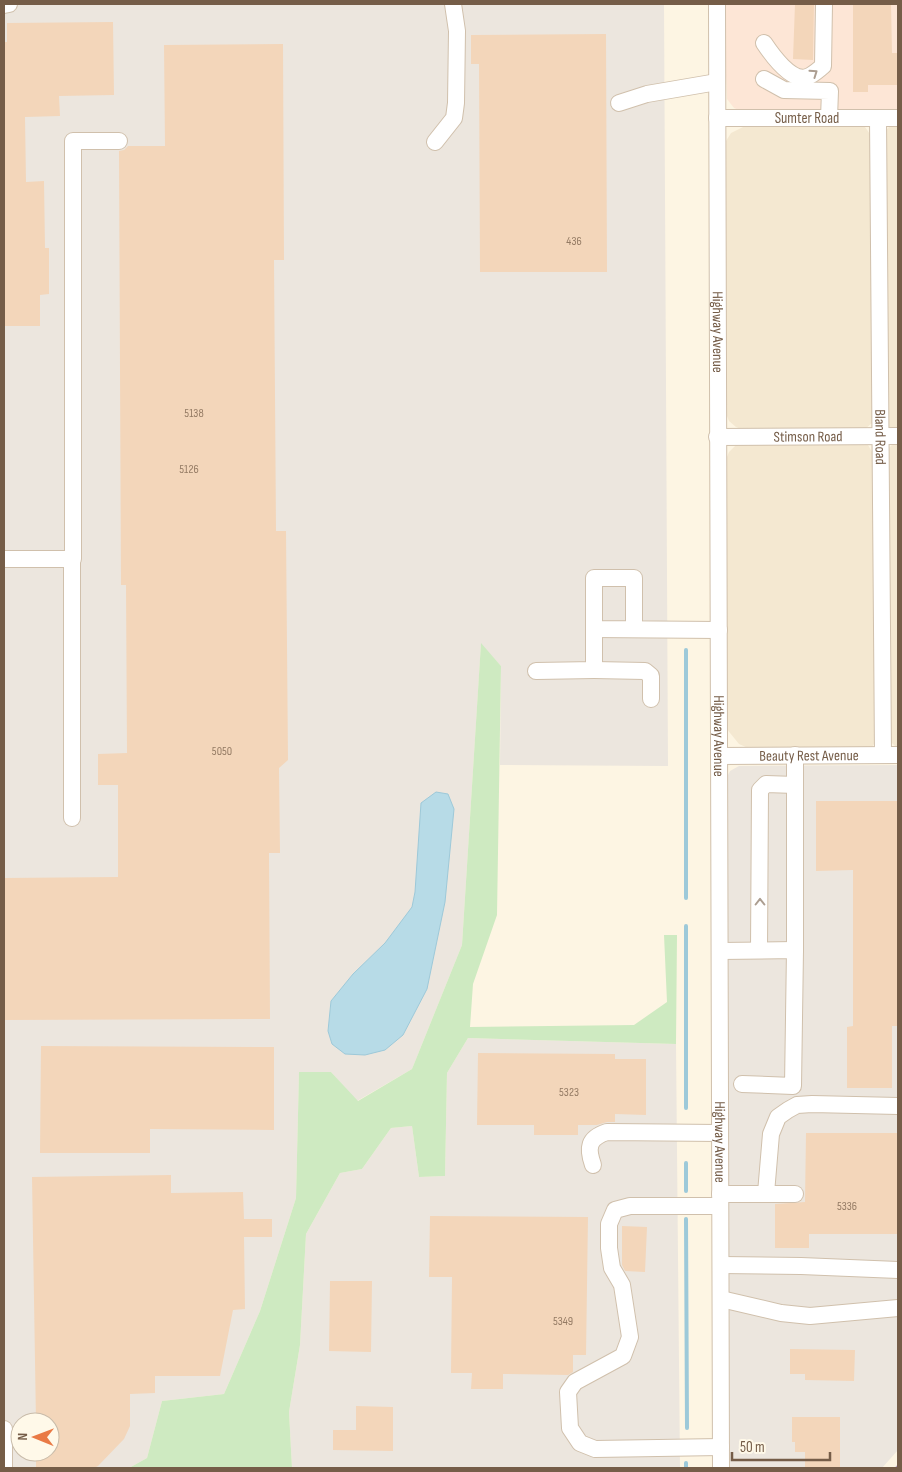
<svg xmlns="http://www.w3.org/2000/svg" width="902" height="1472" font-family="'Sofia Sans Condensed',sans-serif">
  <rect width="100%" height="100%" fill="#fdf5e3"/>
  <path fill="#f4e8d1" d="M861,124L865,127L872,137V423L864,430L746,431L736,427L729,421L725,411L724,248L726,141L731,133L745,126Z
    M898,124V431L892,430L888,426L884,133L889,127Z
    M747,442L859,443L868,445L875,457L876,741L872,747L866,750L748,748L739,744L726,728L725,462L729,452L736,445Z
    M898,442V749L890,741L888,449L892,445Z"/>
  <path fill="#fde6d6" d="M723,4H898V112L741,111L734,108L727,99Z"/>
  <path fill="#ece6de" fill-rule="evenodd" d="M4,4H664L668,766L500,765L501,666L481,644L462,945L412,1069L357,1101L331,1072L299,1073L296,1198L260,1311L224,1394L162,1401L147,1458L129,1468H4ZM415,892L427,989L332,1044L328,1031L331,1001L353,974L385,943L412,907ZM20,1422H50V1452H20Z
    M898,765V1450L882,1468H728L726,779L730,771L739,766Z
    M468,1038L676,1044L680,1468H292L289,1412L300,1345L306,1234L340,1173L362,1169L391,1128L412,1126L419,1177L445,1176L447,1073Z"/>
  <path fill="#ceeac1" d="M481,643L501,666L497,915L473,984L470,1027L634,1025L667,1002L664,935H677L676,1044L468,1038L447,1073L445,1176L419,1177L412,1126L391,1128L362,1169L340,1173L306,1234L300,1345L289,1412L292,1468H129L147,1458L162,1401L224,1394L260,1311L296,1198L299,1072H331L358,1101L412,1069L462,945Z"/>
  <path fill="#b7dbe7" stroke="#9dc9d9" d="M436,792L448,794L454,809L445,902L427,989L403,1035L385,1050L365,1055L345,1054L332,1044L328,1031L331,1001L353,974L385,943L412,907L415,892L421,803Z"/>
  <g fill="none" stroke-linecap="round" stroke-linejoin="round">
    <path stroke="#9dc9d9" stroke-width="4" d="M686,650V898
      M686,926V1108
      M686,1191V1163
      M686,1219L687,1428
      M686,1463V1468"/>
  </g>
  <path fill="#f3d6ba" d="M795,4H814L813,60L793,59Z
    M853,4H891L892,53H898V85H868V92H853Z
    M113,22L114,95L59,96L60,116L25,117L26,182L44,181L45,248H49V294L40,295V326H4V42H7V23Z
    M606,34L607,272H480L479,64H471V35Z
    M283,44L284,260H274L276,531H286L288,760L279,768L280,853H269L270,1019L4,1020V878L118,877V785H98V754L127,753L126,585H121L119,151L124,150L128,146H165L164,45Z
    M816,801H898V1026H892V1088H847V1027L853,1026V870L816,871Z
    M41,1046L274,1047V1130L150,1129V1153H40Z
    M478,1053L615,1054V1059H646V1115L615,1114V1122H607L597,1125H578V1135H534V1125H477Z
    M806,1133H898V1234H809V1248H775V1204L805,1202Z
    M171,1175V1193L243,1192L244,1219H272V1237H244L245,1309L233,1310L220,1376H155V1393L130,1394V1426L124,1439L98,1466L94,1468H36V1452H50V1422H36L32,1177Z
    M430,1216L588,1217L586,1355H573V1372L568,1375L503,1374V1389H471L472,1373H451L452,1277H429Z
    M622,1226L647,1227L645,1272L625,1271L622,1265Z
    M330,1281H372L371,1352L329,1351Z
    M790,1349L855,1350L854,1381L805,1380V1374H790Z
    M356,1406L393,1407V1451L333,1450V1430H356Z
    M792,1417H840V1468H805V1452H795V1442H792Z"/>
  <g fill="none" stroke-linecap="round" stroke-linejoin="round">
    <defs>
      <g id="minor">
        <path id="s1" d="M717,4L721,1468"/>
        <path d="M4,5L9,4"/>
        <path d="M764,43C772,55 791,82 807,77C813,75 818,70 823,66L824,4"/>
        <path d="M764,79L784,90L830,91L829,118"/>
        <path d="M619,103L647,94L717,82"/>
        <path id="s2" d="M717,118H898"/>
        <path id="s3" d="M878,118L883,755"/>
        <path d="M435,142L454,118L456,103L457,31L453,4"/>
        <path id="s4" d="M717,437L898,436"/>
        <path d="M4,559H73V141H119"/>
        <path d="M634,629V578H594V629L719,630"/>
        <path d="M594,670L645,671L651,676V699"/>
        <path d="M536,671L594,670V629"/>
        <path id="s5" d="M719,756L898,755"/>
        <path d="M72,818V559"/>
        <path d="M759,950L760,790L766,784L795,785"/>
        <path d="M795,950V755"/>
        <path d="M720,951L795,950L793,1086L742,1084"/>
        <path d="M593,1165C587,1148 588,1138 607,1132L720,1133"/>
        <path d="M766,1193L771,1134L778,1117L788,1110L797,1105L812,1104L898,1106"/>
        <path d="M720,1194H795"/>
        <path d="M720,1206H630L615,1210L609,1224V1248L612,1268L622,1285L630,1337L623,1356L575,1382L568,1392L570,1428L580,1443L595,1449L721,1447"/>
        <path d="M721,1265L801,1266L898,1270"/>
        <path d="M721,1299L781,1313L810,1316L898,1308"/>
        <path d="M4,1429V1468"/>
      </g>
    </defs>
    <use href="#minor" stroke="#d0c0ac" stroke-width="18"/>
    <use href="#minor" stroke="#fff" stroke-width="16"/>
    <path stroke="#b9a1c6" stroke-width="4" stroke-dasharray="8 5" stroke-linecap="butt" d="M897,1468L898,1467"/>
  </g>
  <defs><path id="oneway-chevron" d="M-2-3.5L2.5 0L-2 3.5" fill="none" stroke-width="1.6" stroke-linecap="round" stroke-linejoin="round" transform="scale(1.25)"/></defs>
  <g stroke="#ac9e91">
    <use href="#oneway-chevron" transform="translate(814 73) rotate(-35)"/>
    <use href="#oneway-chevron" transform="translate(760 902) rotate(-90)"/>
  </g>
  <g text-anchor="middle" stroke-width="4" stroke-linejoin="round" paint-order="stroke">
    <g font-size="12" fill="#947b64">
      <text x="574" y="245">436</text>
      <text x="194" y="417">5138</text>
      <text x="189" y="473">5126</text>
      <text x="222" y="755">5050</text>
      <text x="569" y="1096">5323</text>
      <text x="847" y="1210">5336</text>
      <text x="563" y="1325">5349</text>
    </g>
    <g font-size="15" fill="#755d48" stroke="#fff9e9">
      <text dy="5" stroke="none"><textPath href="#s2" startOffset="90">Sumter Road</textPath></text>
      <text dy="5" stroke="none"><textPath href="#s1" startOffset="328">Highway Avenue</textPath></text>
      <text dy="5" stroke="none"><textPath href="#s4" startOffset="91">Stimson Road</textPath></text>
      <text dy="5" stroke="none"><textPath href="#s3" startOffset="319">Bland Road</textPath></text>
      <text dy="5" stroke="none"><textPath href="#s1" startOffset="732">Highway Avenue</textPath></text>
      <text dy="5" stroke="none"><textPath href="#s5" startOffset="90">Beauty Rest Avenue</textPath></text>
      <text dy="5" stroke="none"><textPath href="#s1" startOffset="1138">Highway Avenue</textPath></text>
    </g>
  </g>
  <rect width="902" height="1472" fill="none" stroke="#755d48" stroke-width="10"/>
  <g transform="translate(35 1437) rotate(271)"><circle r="24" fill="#fff9e9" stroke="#c8bba9"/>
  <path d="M0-4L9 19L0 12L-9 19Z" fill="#e97a45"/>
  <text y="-8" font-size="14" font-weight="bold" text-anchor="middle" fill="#755d48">N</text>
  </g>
  <path d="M732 1452v8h98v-8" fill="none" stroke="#755d48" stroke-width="2.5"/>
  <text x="740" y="1452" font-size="15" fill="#755d48" stroke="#fff9e9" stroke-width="4" paint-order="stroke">50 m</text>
</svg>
